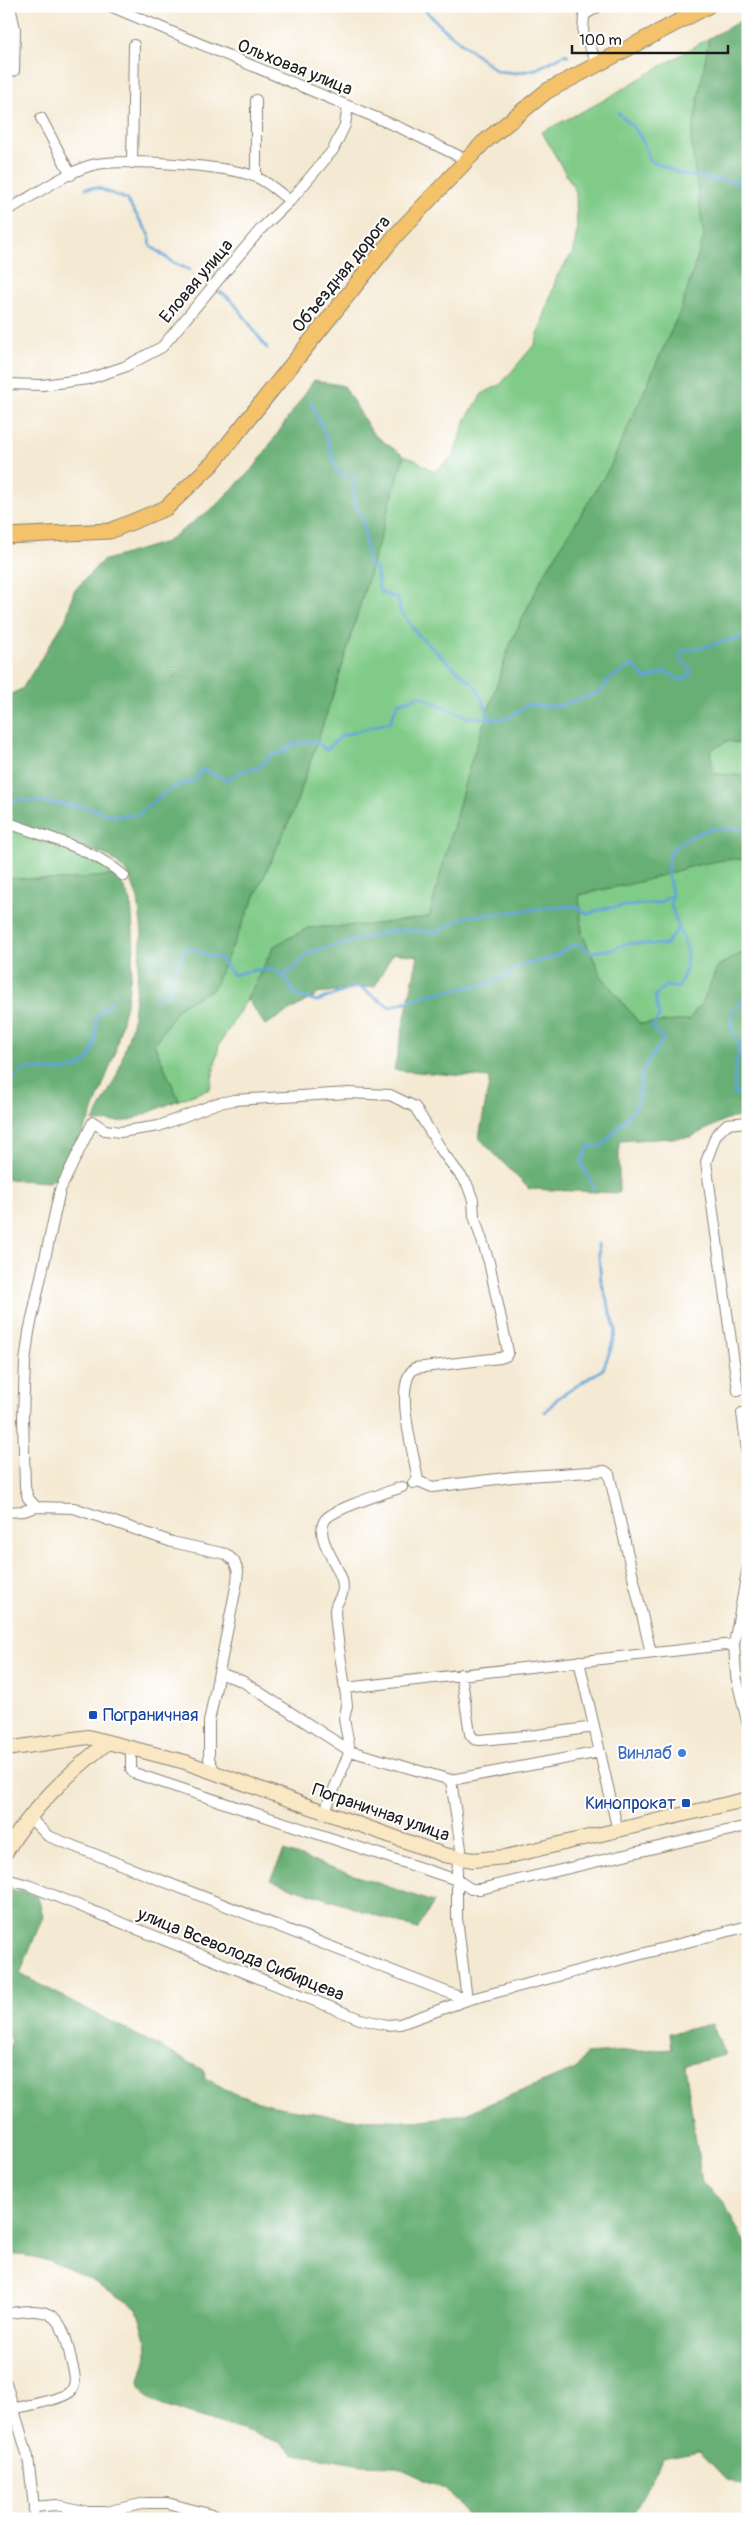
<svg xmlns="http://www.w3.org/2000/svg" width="754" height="2525" font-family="Pangolin,sans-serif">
  <rect width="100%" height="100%" fill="#fff"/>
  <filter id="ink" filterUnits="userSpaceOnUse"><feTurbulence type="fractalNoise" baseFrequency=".02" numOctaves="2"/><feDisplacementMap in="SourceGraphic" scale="10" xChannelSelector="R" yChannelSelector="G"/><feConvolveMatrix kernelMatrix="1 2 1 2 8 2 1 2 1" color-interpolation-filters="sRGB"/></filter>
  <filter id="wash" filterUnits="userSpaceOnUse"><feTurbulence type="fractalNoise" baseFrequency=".0096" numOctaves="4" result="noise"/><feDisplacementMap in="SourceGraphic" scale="20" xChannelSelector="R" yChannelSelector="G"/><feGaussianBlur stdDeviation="1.12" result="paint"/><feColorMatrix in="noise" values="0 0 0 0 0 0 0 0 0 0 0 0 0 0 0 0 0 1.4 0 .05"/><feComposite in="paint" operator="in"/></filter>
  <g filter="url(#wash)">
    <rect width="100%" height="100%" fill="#f4e9d2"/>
    <path fill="#80cb88" stroke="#4e7452" d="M709,38L691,141L704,237L681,309L610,467L543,576L511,642L469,768L429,917L369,925L308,928L274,946L247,999L219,1045L210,1089L179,1100L154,1044L180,1006L213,989L294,810L338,680L404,456L416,460L434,472L453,457L466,419L482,394L501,384L535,344L557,276L573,252L577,231L576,192L542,132L597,104Z
      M727,741L748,744V776L714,774L710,750Z
      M6,827L103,866L117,875L63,880L6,878Z
      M724,858L748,859V950L718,966L704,999L689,1020L640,1024L602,977L582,934L579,895L639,882L691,865Z"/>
    <path fill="#68af74" stroke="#426648" d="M748,17V744L727,741L710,751L714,774L748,776V859C709,858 676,872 639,882C620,887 598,889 579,895L582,934L602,977L640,1024L689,1020L704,999L718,966L748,950V1116L727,1119L691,1137L619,1141V1193L529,1189L479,1138L490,1078L394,1070L418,956L393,953L375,986L320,993L265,1025L247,999L274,946L308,928L369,925L429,917L469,768L511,642L543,576L610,467L681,309L704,237L691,141L709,38Z
      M314,380L344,386L373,434L404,456L338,680L294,810L213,989L180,1006L154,1044L179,1100L128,1121L93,1122L117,1075L132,1025L142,933L138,899L128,873L110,857L6,819V696L22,689L66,619L74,591L102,561L166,542L214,507L256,465Z
      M117,875L131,901L134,947L128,995L114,1056L91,1116L60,1176L48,1182L6,1179V878L63,880Z
      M284,1851L433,1902H434L417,1929L270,1880Z
      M6,1890L23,1891L38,1897L43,1916L20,1974L204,2070L205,2078L235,2094L279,2107L351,2119L416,2121L464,2114L576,2069L586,2054L672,2048L670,2033L712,2024L725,2055L685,2065L702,2183L723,2201L748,2249V2487L727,2480L699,2451L662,2458L631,2519H469L446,2489L395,2466L363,2465L295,2454L279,2442L151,2401C127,2379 147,2375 147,2351C147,2338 140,2321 137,2308C100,2285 52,2252 6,2255V2061L11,2041L6,2033Z"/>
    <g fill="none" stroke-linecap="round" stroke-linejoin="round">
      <path stroke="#62a5d7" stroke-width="3" d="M421,6L444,29L497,71L516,73L536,69L566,54L568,56
        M618,113C637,129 643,137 649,160L683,175L748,184
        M86,188H98L126,199L149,234L151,246L172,262L190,270
        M219,292C234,296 255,334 267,348
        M311,402L329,444L337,473L353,477L354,501L363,520L368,565L376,568L380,592L398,599L400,611L419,636L477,688L491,720
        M6,796L10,799L88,807L112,816L137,815L173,787L196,780L201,769L227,780L239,772L260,767L273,753L280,754L293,744L316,741L326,750L341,736L390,722L398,703L420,696L467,717L506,719L528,705L558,706L601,692L608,680L633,665L646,679L666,672L681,680L690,676V668L680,659L681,651C704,649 725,640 748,636
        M284,976L295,968L308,953L395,930L437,932L464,917L546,908L574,906L588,914L606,908L659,903L672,895
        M154,999L168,994L174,970L187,946L205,955L220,958L233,975C245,972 268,965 280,973C287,978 291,988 296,995L317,1001L358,986L390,1007L427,995L492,983L523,965L549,959L576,944L592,952L614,949L626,943L665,945L678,929
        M6,1086L24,1069C73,1072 98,1077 96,1017L112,1000
        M740,1110L743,1094H734L735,1068L740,1050L731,1028L732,1012L748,995
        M594,1188L581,1163L589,1146H602L636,1107L643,1070L663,1039L652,1027L659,1016L655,996L665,986L678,988L686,969L687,950L671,906L672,894L667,869L671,850L689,837L710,829H748
        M545,1412L558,1398L603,1369L610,1351L616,1330L601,1281L598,1244"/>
    </g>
  </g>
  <g filter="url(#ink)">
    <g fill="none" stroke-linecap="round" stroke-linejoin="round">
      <defs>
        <path id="minor" d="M10,6L15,29L14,71
          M110,6L403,129L467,160
          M598,64L583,33L584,15L599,6
          M41,118L71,175
          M132,163L134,45
          M256,177V100
          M6,211C30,198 72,168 97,164C129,159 227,165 256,177C268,182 280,193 290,201
          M6,384L42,385L88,379L124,367L162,347L260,230L290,201L333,150L345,125L348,106
          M6,822C45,837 93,848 124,876
          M738,1391L706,1162L716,1135L727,1124L748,1122
          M742,1413L748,1457
          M413,1483L418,1481L432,1487L513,1477L605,1471L609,1474L651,1653
          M36,1507L28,1498L25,1487L23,1418L25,1362L29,1332L60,1190L93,1122L105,1130L120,1132L159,1126L215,1104L234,1100L348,1093L390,1095L415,1107L444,1154L467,1184L473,1200L474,1216L489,1262L508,1352L506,1356L500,1358L415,1368C392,1384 415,1456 418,1481
          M6,1512L24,1511L36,1507L74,1508L172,1542L226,1554L234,1561L238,1571L237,1582L209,1722V1759L215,1772
          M748,1567L734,1644L736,1676L748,1725
          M579,1661L618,1831
          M219,1673L242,1681L350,1751L451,1780L600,1752
          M461,1674L470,1734L474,1739L480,1740L537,1735L594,1727
          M345,1688L734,1644
          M131,1747V1769L134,1773L457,1880L471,1889H480L743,1827
          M324,1813L350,1751L344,1719L347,1706C344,1675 337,1643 335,1611C335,1599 346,1599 342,1580C337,1562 314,1537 325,1520C332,1509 388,1492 402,1487
          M29,1817L48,1836L467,2000L457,1918V1870L461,1849L451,1780
          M6,1879L28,1885L360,2019L387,2025L400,2024L467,2000L748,1926
          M6,2314C53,2305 62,2315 71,2360C73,2369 78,2381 72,2390C65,2400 19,2407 6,2410
          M6,2383L28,2457L34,2507L56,2505L88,2512H105L146,2503H167L228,2519
          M33,2519L34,2507"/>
        <path id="secondary" d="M6,1749L88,1737L185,1762L444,1855L473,1860L505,1857L748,1799
          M6,1852C31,1808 69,1773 108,1742"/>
        <path id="primary" d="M6,536L110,531L166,508L213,463L395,236L483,143L547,91L708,6"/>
      </defs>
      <use href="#minor" stroke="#888277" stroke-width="12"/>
      <use href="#secondary" stroke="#888277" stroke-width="16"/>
      <use href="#primary" stroke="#888277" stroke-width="17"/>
      <use href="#minor" stroke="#fff" stroke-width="10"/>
      <use href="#secondary" stroke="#fae7c3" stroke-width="14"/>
      <use href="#primary" stroke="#f3c26a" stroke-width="15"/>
    </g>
  </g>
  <g fill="#1a4fb4" stroke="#fff" stroke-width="2">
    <rect x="88" y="1710" width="10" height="10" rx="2.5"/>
    <rect x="681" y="1798" width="10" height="10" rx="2.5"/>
  </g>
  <circle fill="#3f7fe0" stroke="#fff" stroke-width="2" cx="682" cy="1753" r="5"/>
  <g text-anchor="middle" stroke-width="4" stroke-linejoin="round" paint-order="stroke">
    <g font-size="18" fill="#1c1c1c" stroke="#fff">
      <text transform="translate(295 67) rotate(22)" y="6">Ольховая улица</text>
      <text transform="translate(341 274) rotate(-51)" y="6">Объездная дорога</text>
      <text transform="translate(196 281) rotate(-50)" y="6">Еловая улица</text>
      <text transform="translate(381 1812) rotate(19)" y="6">Пограничная улица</text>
      <text transform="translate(241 1954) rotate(22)" y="6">улица Всеволода Сибирцева</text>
    </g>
    <g font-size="18" fill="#164399" stroke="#fff" text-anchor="start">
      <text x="103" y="1721">Пограничная</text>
      <text x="676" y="1809" text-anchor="end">Кинопрокат</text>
    </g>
    <g font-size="18" fill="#366cbe" stroke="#fff" text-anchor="end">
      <text x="672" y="1759">Винлаб</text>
    </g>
  </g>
  <rect width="754" height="2525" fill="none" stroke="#fff" stroke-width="25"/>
  <path d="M572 45v8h156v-8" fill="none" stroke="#1c1c1c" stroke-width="2.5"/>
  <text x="579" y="45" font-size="15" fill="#1c1c1c" stroke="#ffffff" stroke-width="4" paint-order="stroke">100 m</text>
</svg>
